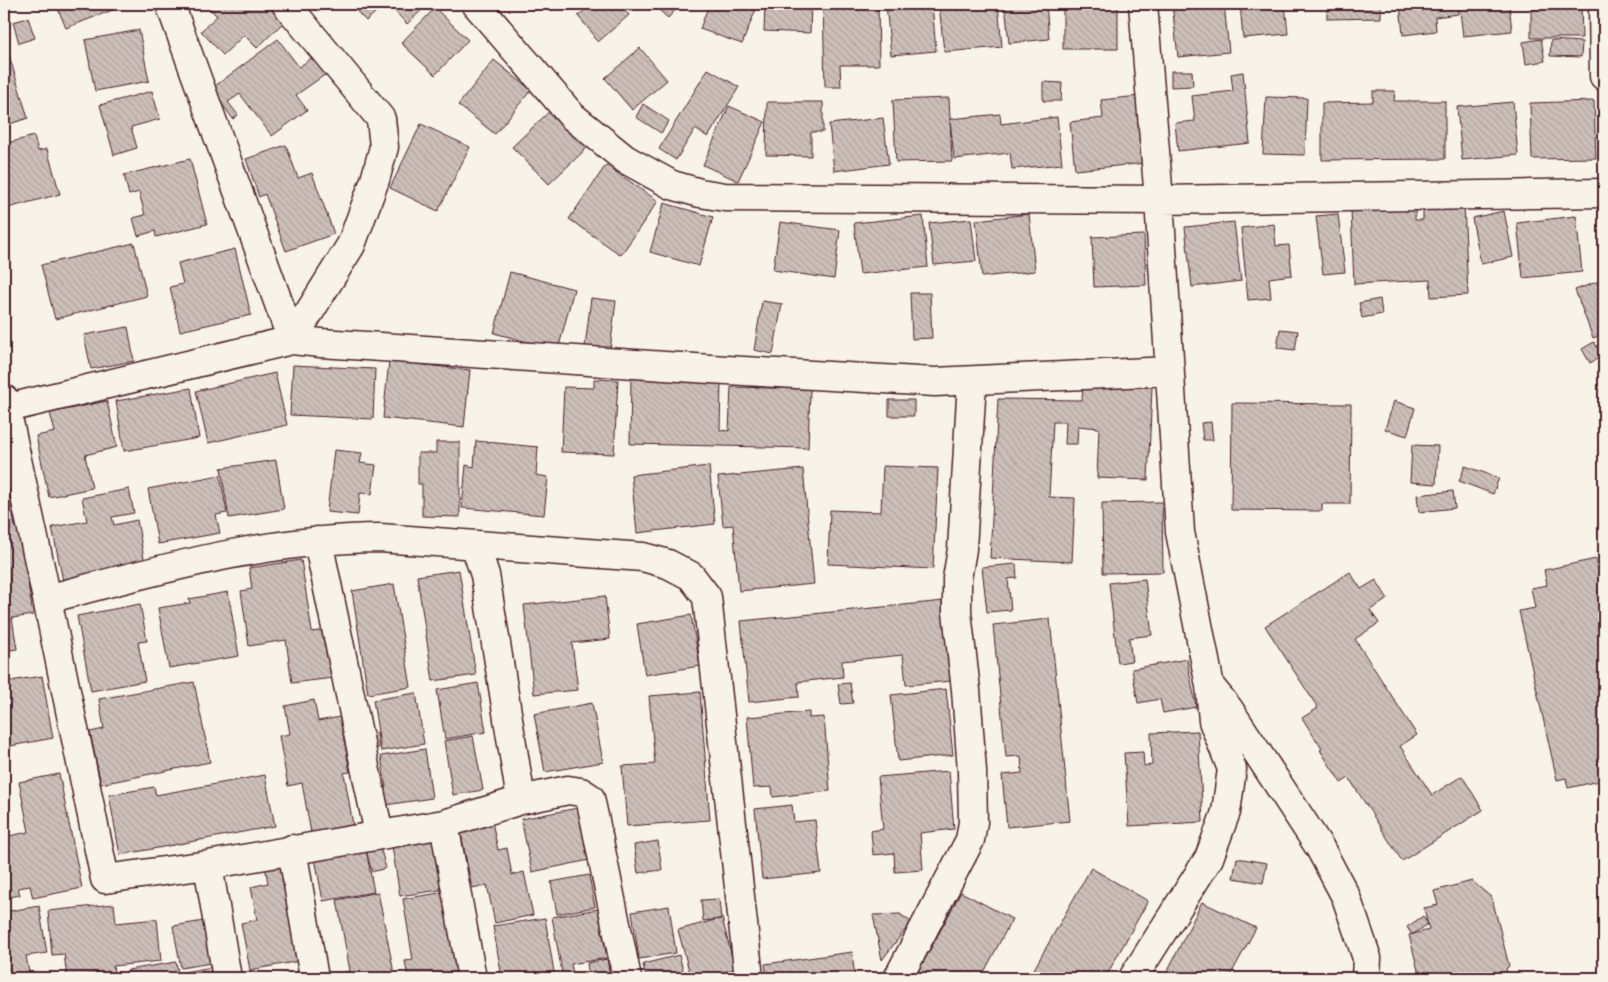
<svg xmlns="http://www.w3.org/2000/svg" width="1608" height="982" font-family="'Indie Flower',sans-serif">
  <defs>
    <pattern id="building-back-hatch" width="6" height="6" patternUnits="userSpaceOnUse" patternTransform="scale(1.25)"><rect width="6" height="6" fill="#ccbfb9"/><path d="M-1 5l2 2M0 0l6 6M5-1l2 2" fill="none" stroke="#b1a49f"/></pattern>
  </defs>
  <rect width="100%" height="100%" fill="#f7f3e8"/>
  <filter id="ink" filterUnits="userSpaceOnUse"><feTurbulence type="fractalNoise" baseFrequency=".02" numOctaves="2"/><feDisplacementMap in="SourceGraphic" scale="10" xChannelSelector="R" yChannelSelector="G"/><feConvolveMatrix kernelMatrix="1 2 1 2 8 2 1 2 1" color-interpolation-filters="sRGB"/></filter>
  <g filter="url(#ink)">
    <path fill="url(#building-back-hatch)" stroke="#4a1f2b" d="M56,4H128L66,28Z
      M205,4H266L284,22L257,48L244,35L223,55L201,31L217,16Z
      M350,4H385L366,21Z
      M388,4H428L407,24Z
      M528,4H542L533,10Z
      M592,4H619L629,15L598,42L593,37L594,35L578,16Z
      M652,4H681L668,18Z
      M709,4H758L742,44L700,29Z
      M765,4H811L810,33L764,31Z
      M823,4H878L879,65H840L841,87H825Z
      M886,4H932L936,51L891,55Z
      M939,4H998L1002,47L944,52Z
      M1005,4H1046L1049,39L1009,43Z
      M1063,4H1118V49H1063Z
      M1172,4H1224L1229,52L1178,57Z
      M1240,4H1285L1288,34L1243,38Z
      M1327,4H1381V18L1327,19Z
      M1400,4H1456L1458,14L1435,17L1436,31L1403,35Z
      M1459,4H1509L1512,31L1463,36Z
      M1531,4H1581L1582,38H1531Z
      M435,8L468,40L435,75L401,43Z
      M28,18L35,38L19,43L13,22Z
      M139,30L149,81L95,91L85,40Z
      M4,39L28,118L4,126Z
      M278,39L299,67L313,57L326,74L296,95L307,110L272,136L240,94L228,102L238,115L233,119L211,89Z
      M1541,39L1545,61L1526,64L1523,42Z
      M1551,40L1582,42L1581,57L1550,56Z
      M640,48L667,80L632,110L605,78Z
      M494,60L531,90L495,134L458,105Z
      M708,69L739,87L708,137L695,129L676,160L659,149Z
      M1171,71H1192L1193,86L1171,87Z
      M1243,72L1250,143L1178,151L1175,123L1195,121L1192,96L1233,91L1231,74Z
      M1043,82L1062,83L1061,101H1043Z
      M152,91L160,119L131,127L137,148L114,155L100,105Z
      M1373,91H1395L1394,101H1445V159L1322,160V103L1373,102Z
      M1139,96L1147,163L1075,170L1070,122L1103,118L1101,100Z
      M1266,97L1307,98L1305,155L1263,154Z
      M949,98L952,161L896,162L893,100Z
      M1594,101L1596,158L1532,159L1530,103Z
      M767,102H823V132H811V156L766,155Z
      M1513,102L1518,155L1462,160L1457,107Z
      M643,104L669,121L661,133L636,117Z
      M555,106L591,144L549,184L512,147Z
      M729,106L765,122L738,181L703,165Z
      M1000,114L1001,124L1057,117L1062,164L1012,169L1010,153L954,159L950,119Z
      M883,118L889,164L834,171L829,124Z
      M421,124L470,147L438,211L390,188Z
      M34,136L38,151L47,149L60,194L4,209V144Z
      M286,145L298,178L312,173L334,234L286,251L265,194L259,197L246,159Z
      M190,159L207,224L156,237L155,231L138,236L133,218L145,215L139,192L129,195L124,175Z
      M606,165L658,201L621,255L569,219Z
      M664,203L713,217L699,266L650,252Z
      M1464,203L1468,295L1431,297L1430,280L1354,284L1351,209L1415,206V220H1423V205Z
      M1504,211L1513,257L1481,264L1472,218Z
      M1029,214L1035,271L982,277L976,220Z
      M1338,214L1345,272L1323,274L1316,216Z
      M923,216L928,267L860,274L854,223Z
      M1576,216L1582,272L1523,278L1517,223Z
      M971,219L976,261L934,265L929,223Z
      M780,222L840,230L834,279L773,270Z
      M1234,222L1241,281L1192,287L1185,227Z
      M1274,224L1276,246L1289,245L1292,275L1269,278L1271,298L1248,300L1241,228Z
      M1144,235L1146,285L1094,287L1092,237Z
      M134,243L147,296L55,319L41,265Z
      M235,249L251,315L180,331L170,287L183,284L178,263Z
      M510,272L574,289L558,350L494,333Z
      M1602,280L1604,287V334L1593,338L1575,290Z
      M910,293H930L932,338L912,339Z
      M591,298L616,301L610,350L585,347Z
      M1380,299L1382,314L1362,318L1359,303Z
      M762,301L782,304L773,354L754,350Z
      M128,327L134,361L91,369L84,335Z
      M1280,329L1298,331L1295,350L1277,348Z
      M1594,342L1602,356L1590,363L1582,349Z
      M389,361L470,370L464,427L383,418Z
      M293,365L375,369L373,419L290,415Z
      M275,373L287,425L208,443L196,391Z
      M631,377L721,380L720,430L729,431L731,387L810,389L808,448L630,444Z
      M594,379L618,380L614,454L561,452L564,387L594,388Z
      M1083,384L1152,387L1148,480L1097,478L1099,428L1078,426L1077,444H1065L1066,422H1053L1049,497L1075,498L1072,562L990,558L998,399L1082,400Z
      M191,388L199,438L124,451L116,401Z
      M889,400H914V416H889Z
      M107,401L117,447L85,455L92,488L49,497L36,436L55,432L50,413Z
      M1394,401L1415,408L1407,436L1385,429Z
      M1232,403L1351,404L1350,504H1322V511L1231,510Z
      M1211,422L1213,440H1203L1201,423Z
      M476,441L538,447L536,475L548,477L544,515L462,508L466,465L474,467Z
      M436,442H460V517L422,516V484H418V453H436Z
      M1412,445L1438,446L1436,484L1410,482Z
      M334,450L362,453L360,463L376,465L372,494L360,493L358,515L327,512Z
      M276,460L284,509L229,518L221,468Z
      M709,466L715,524L637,533L631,475Z
      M883,466L938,468L933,569L828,564L830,510L881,512Z
      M1465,466L1499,478L1493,494L1459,481Z
      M803,469L814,584L739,591L733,525L723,526L718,477Z
      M220,475L227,513L216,515L220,533L158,544L148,489Z
      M129,489L134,513L112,517L114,525L137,520L145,564L63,581L52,527L87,521L82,498Z
      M1453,491L1455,508L1419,512L1417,495Z
      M11,501L15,527L19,526L33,615L12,618L17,649L4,651V503Z
      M1162,502L1163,572L1103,573L1102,503Z
      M1596,559L1604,598V780L1568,788L1566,778L1557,780L1519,611L1535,608L1531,588L1547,585L1544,570Z
      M301,560L312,632L326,630L333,678L292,683L286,640L249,646L241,591L252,589L249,568Z
      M1016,564L1017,578L1008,579L1011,610L987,612L982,567Z
      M459,570L476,675L433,681L417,576Z
      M1350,572L1361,589L1376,580L1388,599L1370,610L1379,623L1355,639L1417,735L1400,746L1432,795L1462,776L1483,810L1402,861L1349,778L1341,783L1320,750L1322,749L1302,718L1318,708L1265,626Z
      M1145,579L1152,635L1129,638L1132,661L1118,663L1109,583Z
      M394,584L411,687L368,694L352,591Z
      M228,592L239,656L169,668L158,608L190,603L189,599Z
      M605,596L610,639L572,643L578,690L534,694L524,605Z
      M944,601L952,681L906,685L903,655L842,661L843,677L798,682L799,697L749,702L741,621Z
      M140,604L147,641L138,642L145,681L91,691L77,616Z
      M691,615L700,666L645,675L637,624Z
      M1050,619L1070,821L1007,827L1002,775L1022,773L1021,756L1006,757L993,625Z
      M1187,659L1196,707L1163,713L1160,699L1138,703L1132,669Z
      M42,676L53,738L5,747L4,682Z
      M194,682L210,762L101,784L90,732L104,729L99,699Z
      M478,683L486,732L445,739L437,690Z
      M850,683L853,703L841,704L838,684Z
      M946,689L953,755L898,761L891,695Z
      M700,692L710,820L627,826L622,766L655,764L649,696Z
      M416,693L424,744L381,751L373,700Z
      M314,700L318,721L340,717L350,772L344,773L353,825L311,833L302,783L288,786L279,736L290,734L285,706Z
      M592,703L603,762L545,772L534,714Z
      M809,712V718L824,717L830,791L773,797L772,787L753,788L747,717Z
      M1198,731L1203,822L1129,826L1124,753L1143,752L1144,766L1152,765L1151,733Z
      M377,732L379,748L367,750L365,733Z
      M473,736L483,790L453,795L444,741Z
      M425,749L432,798L379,806L377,789L386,788L381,756Z
      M949,771L954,829L920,833L923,870L895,872L894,853L873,855L871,831L883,829L878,777Z
      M59,774L82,888L33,898L30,886L18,888L20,895L4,898V837L29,832L19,782Z
      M265,775L275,826L120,855L109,795L154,787L156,795Z
      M792,805L794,822L815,820L821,873L762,879L755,809Z
      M583,807L594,859L532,872L521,819Z
      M491,817L498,850L507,848L512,875L524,872L533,915L495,923L487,885L472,888L459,824Z
      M437,839L446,889L400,896L392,846Z
      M658,841L662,870L638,873L634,845Z
      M365,844L374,892L323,901L314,853Z
      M380,847L386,868L372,872L366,851Z
      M282,857L300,961L250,970L241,923L257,920L251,887L268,883L264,860Z
      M1237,858L1267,863L1263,883L1233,878Z
      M1091,868L1148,901L1105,978H1029Z
      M589,875L595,907L557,914L551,882Z
      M1472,881L1492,898L1509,966L1506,969L1509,978H1420L1409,935L1429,930L1424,908L1438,905L1434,891Z
      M378,892L395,978H337L336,974L350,971L337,900Z
      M445,892L469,978H408L405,961L413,960L403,899Z
      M961,892L1012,919L981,978H915Z
      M719,899L721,919L703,921L701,900Z
      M1202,902L1256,928L1229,978H1164Z
      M114,904L116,923L157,919L161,961L113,966L114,972L67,977L64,954L52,955L48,911Z
      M39,906L47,953L26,956L30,978H4V912Z
      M669,906L676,953L639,959L632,912Z
      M598,909L607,958L571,964L574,978H563L552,917Z
      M900,914L911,922L882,960L873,915Z
      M1423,916L1428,924L1412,935L1407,927Z
      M545,918L555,978H502L493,926Z
      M722,918L735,969L698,978H691L678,930Z
      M204,921L211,963L181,968L173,926Z
      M852,952L855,978H767L765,964Z
      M679,955L685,978H646L643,964Z
      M607,959L610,978H589L587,963Z
      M176,962L179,978H130L128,970Z
      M217,966L219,978H185L184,972Z
      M306,971L307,978H263Z"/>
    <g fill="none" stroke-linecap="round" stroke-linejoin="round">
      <defs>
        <path id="minor" d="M170,4L292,340L321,343L710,369L935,382L1169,371
          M476,4L572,116L625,159L672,185L700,193L725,197L1159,200L1604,193
          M1143,4L1159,200L1180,532L1210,686L1228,708L1320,848L1346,897L1367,958L1366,978
          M1603,4L1604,76
          M4,399L47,599L105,879L208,865L444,824L521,800L568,790L581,792L590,798L594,816L627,978
          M4,409L292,340L351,245L375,180L384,147L381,119L286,4
          M318,541L379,834
          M475,545L485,575L521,800
          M47,599C158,570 265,539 380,538L643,557L668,564L691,576L707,597L749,978
          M444,824L472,978
          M292,849L314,978
          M208,865L227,978
          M898,978L970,840L973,822L972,771L966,690L957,612V579L962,549L972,381
          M1133,978L1209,858L1226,812L1232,769L1213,721L1210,686"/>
      </defs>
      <use href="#minor" stroke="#4a1f2b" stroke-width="31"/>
      <use href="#minor" stroke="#f7f3e8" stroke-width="28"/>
    </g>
  </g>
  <rect width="1608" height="982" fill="none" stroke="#f7f3e8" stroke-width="20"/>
  <rect x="10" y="10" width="1588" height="962" fill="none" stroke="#4a1f2b" stroke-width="2" filter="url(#ink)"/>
</svg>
